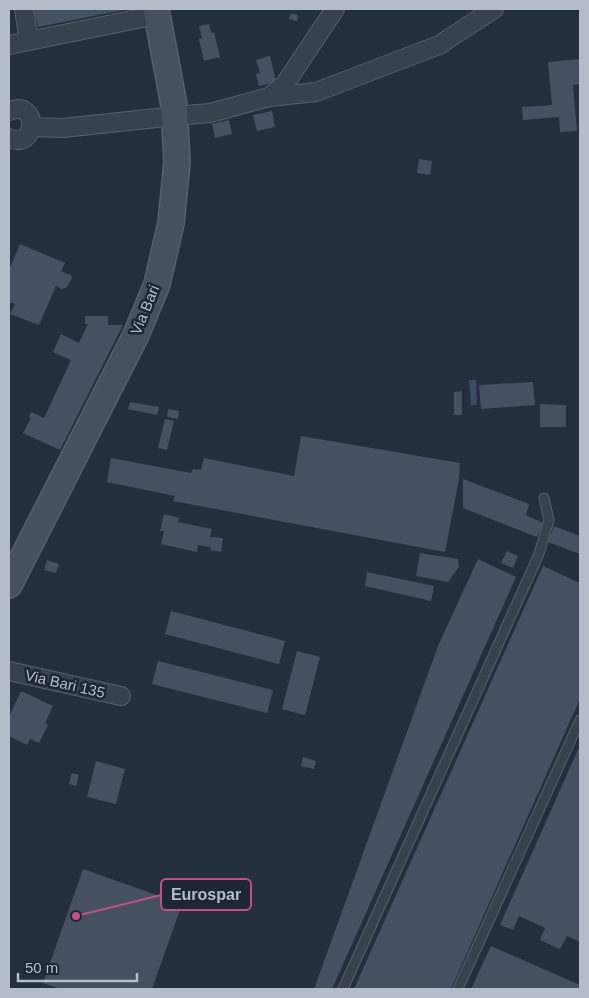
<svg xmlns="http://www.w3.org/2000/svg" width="589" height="998" font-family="Arial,sans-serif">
  <rect width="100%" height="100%" fill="#242f3e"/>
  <path fill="#394c67" d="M469,380H476L477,405H471Z"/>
  <path fill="#455162" d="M34,9H124V10L38,27Z
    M291,13L298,15L297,21L289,19Z
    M209,24L211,33L214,32L220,57L204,61L199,39L202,38L199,26Z
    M270,56L276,82L259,86L256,74L260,73L256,60Z
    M580,59V84L573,85L577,131L560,132L559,117L523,120L522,107L552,105L548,62Z
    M272,111L275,127L257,131L253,115Z
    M229,120L232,134L215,138L212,124Z
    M419,159L432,161L430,175L417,173Z
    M20,244L65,263L61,271L68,274L71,275L72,278L67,287L62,289L56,286L39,325L10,314L15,304L9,302V270Z
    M85,316H108V325H123L60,450L23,433L31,418L29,417L31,412L44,418L71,360L53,352L61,334L79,343L88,324H85Z
    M533,382L535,405L481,409L479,385Z
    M462,391V415H454V392Z
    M130,402L159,407L157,415L128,409Z
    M540,404L566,405V427H540Z
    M168,409L179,411L178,419L167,417Z
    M165,419L174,421L167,450L158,448Z
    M301,436L460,463L459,479L445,552L173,501L175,496L107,482L111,458L191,473L193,469L201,470L204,458L294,476Z
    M463,479L529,504L526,515L543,523L537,537L463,508Z
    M164,514L179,518L178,522L212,529L210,537L223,538L221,552L210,550L211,547L198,545L197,552L161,544L164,531H160Z
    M554,526L580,536V554L548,542Z
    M507,551L518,556L513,568L501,563Z
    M420,553L458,559L459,567L448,582L416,576Z
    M478,559L516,577L332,989H314L438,646Z
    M47,560L59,564L56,573L44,570Z
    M543,566L580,583V699L451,989H354Z
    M367,572L434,586L431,601L365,586Z
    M171,611L285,641L279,664L165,634Z
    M297,651L320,657L305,715L282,709Z
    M158,661L273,690L267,713L152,684Z
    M21,691L53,706L45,723L48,725L39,743L30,739L27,745L9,736V717Z
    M580,745V942L567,936L560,949L540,940L545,928L519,916L513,930L500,925Z
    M303,757L316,761L314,769L301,766Z
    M96,761L125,769L116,804L87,797Z
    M72,773L79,775L76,786L69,784Z
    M83,869L182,904L152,989H60L43,983Z
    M491,946L580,985V989H471Z"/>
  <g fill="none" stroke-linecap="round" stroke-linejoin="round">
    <defs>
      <path id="lane" d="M343,989L539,554L549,520L544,498
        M458,989L580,720"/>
      <path id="street" d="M24,9L29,41
        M9,45L157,15
        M269,97L285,84L335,9
        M9,111C40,99 37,151 9,138
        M32,127L63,128L175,116L210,113L269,97L316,92L439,45L494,9
        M9,671L121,696"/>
      <path id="secondary" d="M9,585L136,335L157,284L171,223L177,162L174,105L156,9"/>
    </defs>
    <use href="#lane" stroke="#565f6c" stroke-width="11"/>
    <use href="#street" stroke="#565f6c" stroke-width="20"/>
    <use href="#secondary" stroke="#565f6c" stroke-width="28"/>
    <use href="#lane" stroke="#38414e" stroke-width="9"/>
    <use href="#street" stroke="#38414e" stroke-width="18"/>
    <use href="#secondary" stroke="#465061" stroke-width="25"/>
  </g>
  <g text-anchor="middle" stroke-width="5" stroke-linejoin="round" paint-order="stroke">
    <g font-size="15" fill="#b4bcc9" stroke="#1d2633">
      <text transform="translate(145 310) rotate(-68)" y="5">Via Bari</text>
      <text transform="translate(65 684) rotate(13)" y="5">Via Bari 135</text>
    </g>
  </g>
  <path fill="none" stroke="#bd5182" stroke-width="2" d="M76 916L161 895"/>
  <circle fill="#bd5182" stroke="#1d2633" stroke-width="2" cx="76" cy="916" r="5"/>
  <rect fill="#1d2633" stroke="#bd5182" stroke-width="2" x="161" y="879" width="90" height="31" rx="5"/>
  <g font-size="16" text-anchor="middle" font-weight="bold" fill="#b4bcc9">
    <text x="206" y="900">Eurospar</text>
  </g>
  <rect width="589" height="998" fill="none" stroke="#b4bcc9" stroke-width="20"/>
  <path d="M18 973v8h119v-8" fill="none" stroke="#b4bcc9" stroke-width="2.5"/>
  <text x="25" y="973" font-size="15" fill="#b4bcc9" stroke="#1d2633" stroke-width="4" paint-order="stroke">50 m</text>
</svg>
